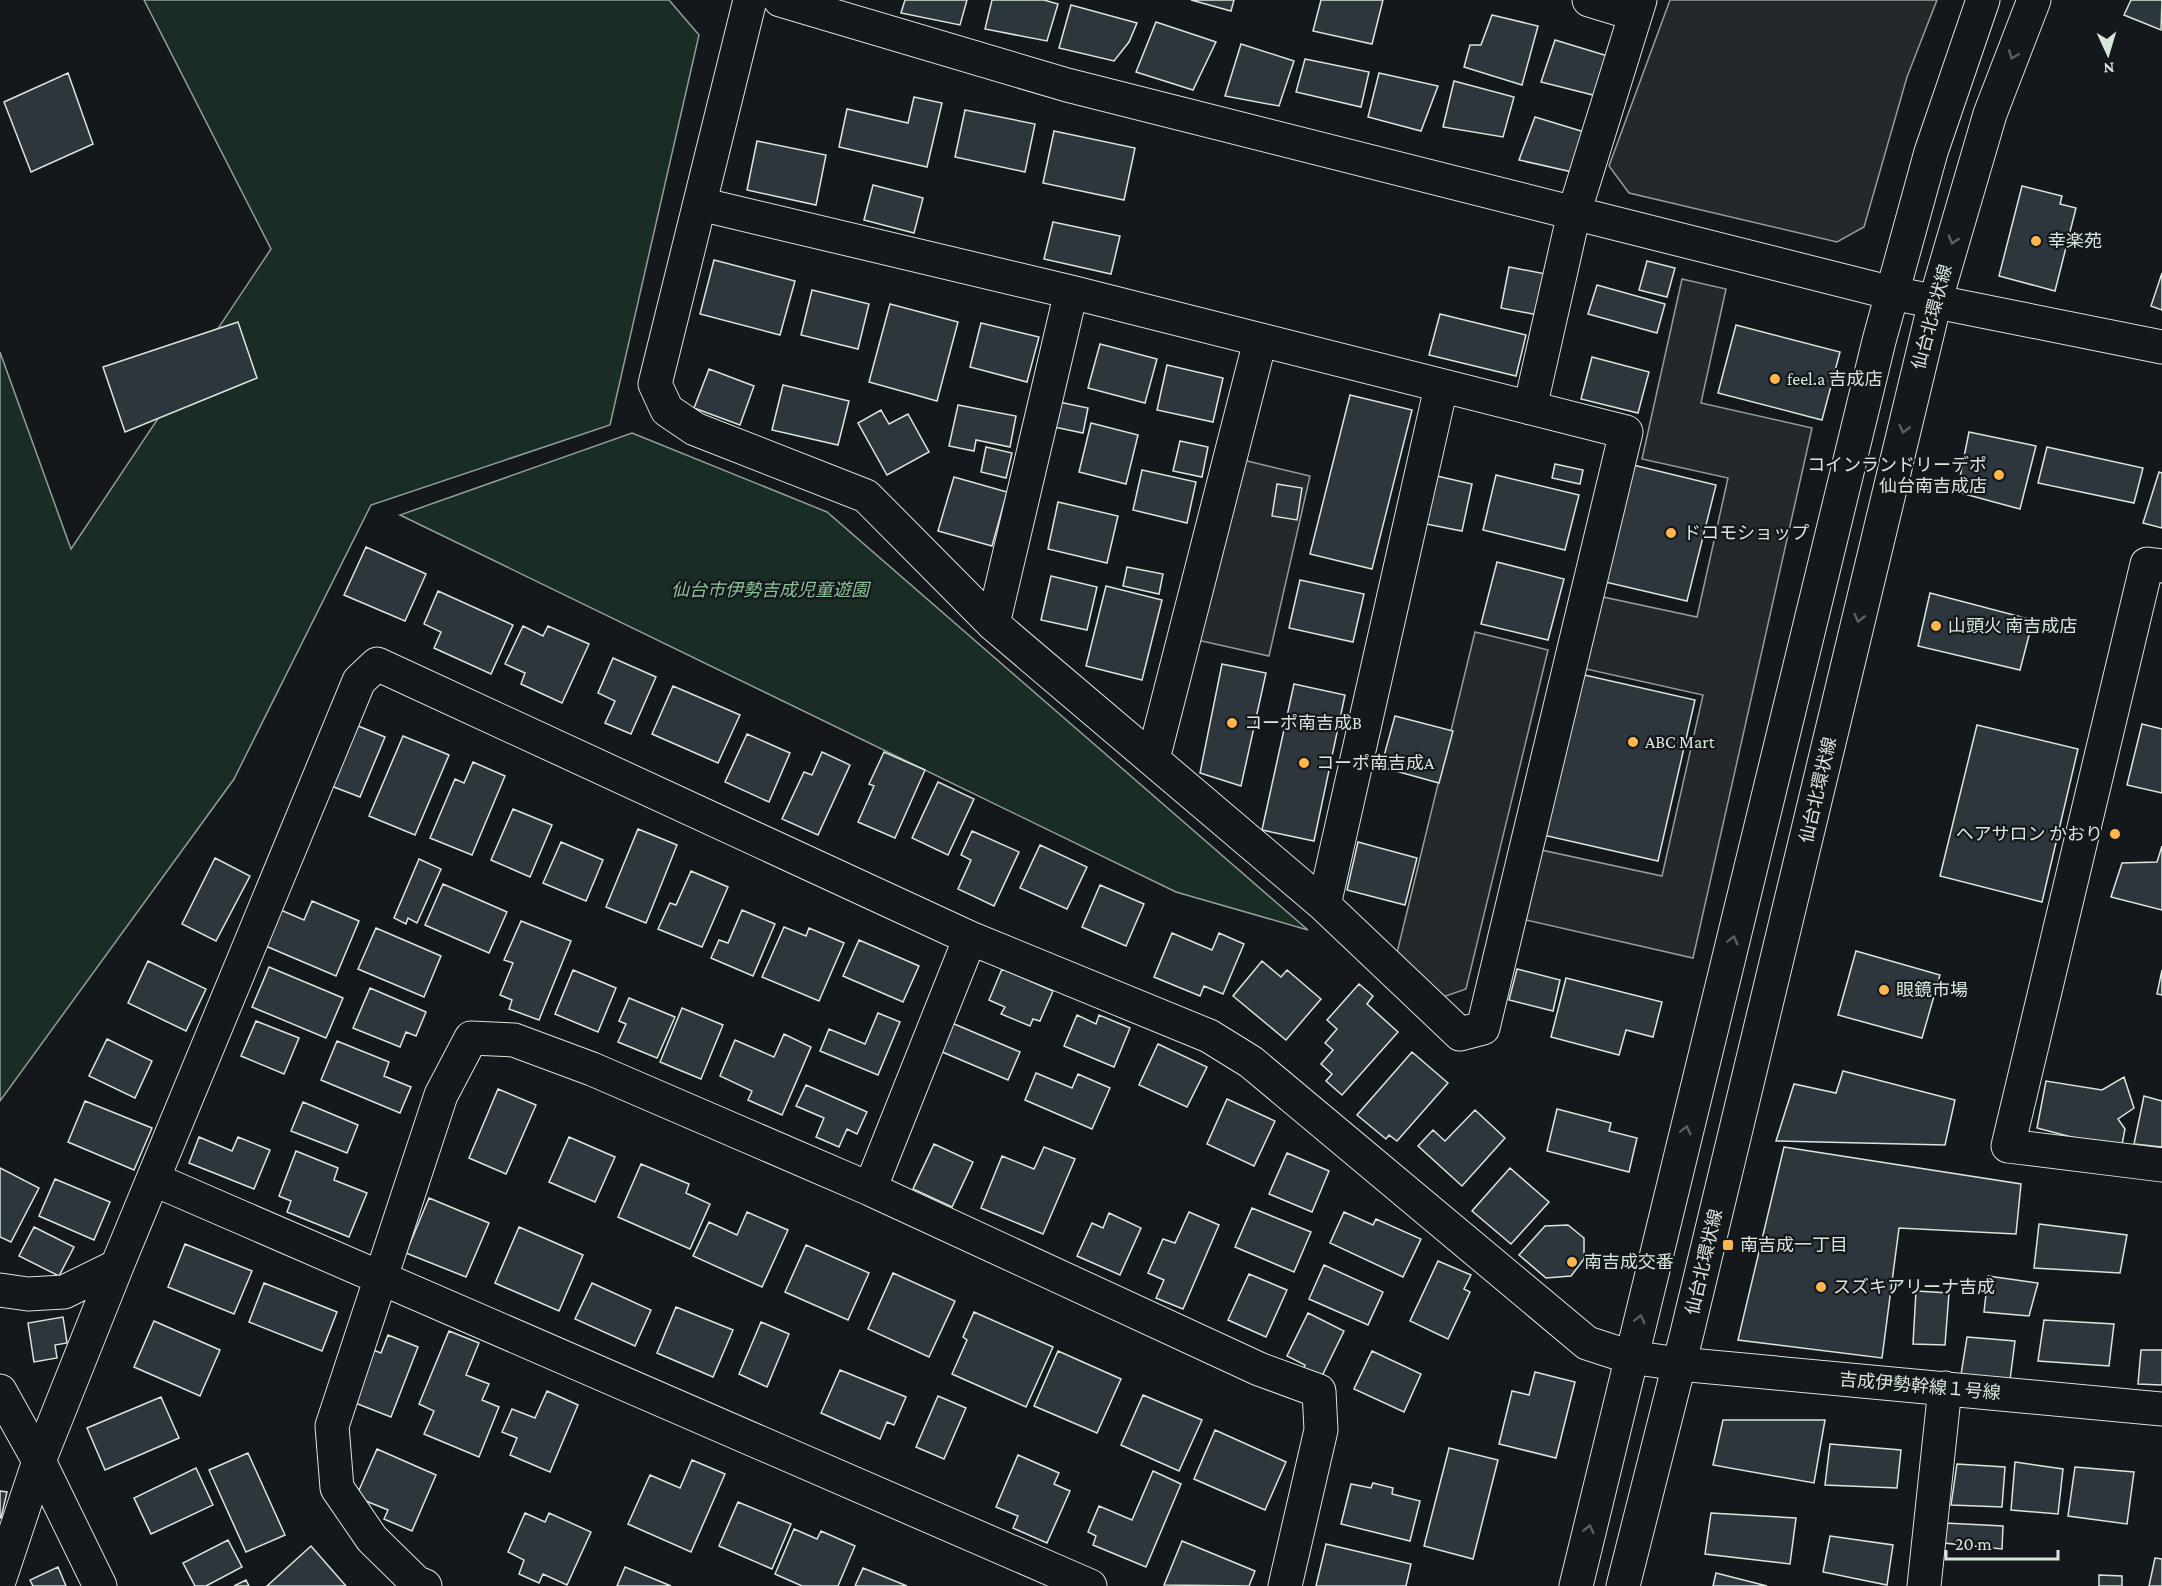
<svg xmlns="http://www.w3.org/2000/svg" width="2162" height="1586" font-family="'Crimson Pro','Noto Sans JP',serif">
  <rect width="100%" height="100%" fill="#14181c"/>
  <path fill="#1a2d24" stroke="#939e99" stroke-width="1.5" d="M144,0H669L699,35L610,425L371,505L234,779L0,1101V352L71,549L271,249Z
    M632,433L827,512L1308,930L1176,892L400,515Z"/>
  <path fill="#24282b" stroke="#939e99" stroke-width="1.5" d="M1670,0H1937L1907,77L1864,227L1837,242L1629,193L1609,166Z
    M1682,279L1726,289L1701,403L1812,428L1693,958L1526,920L1541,850L1662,876L1703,695L1586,669L1603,597L1697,617L1728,478L1642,459Z
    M1239,459L1310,476L1269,656L1197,640Z
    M1475,632L1548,650L1466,989L1443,997L1395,961Z"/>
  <path fill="#2c363c" stroke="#d8e6dc" stroke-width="1.5" d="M905,0H967L960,25L901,13Z
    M992,0H1044L1058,4L1047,41L985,29Z
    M1191,0H1234L1231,11Z
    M1321,0H1383L1372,44L1313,31Z
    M2131,0H2162L2161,30L2124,15Z
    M1071,5L1137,23L1129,42L1114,61L1059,48Z
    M1492,15L1538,26L1522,85L1464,67L1470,45H1481Z
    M1156,22L1216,42L1193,90L1136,72Z
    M1555,40L1611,57L1597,96L1541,82Z
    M1241,44L1294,61L1279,106L1225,96Z
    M1305,59L1369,72L1361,107L1296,92Z
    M68,73L93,144L31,172L4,102Z
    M1379,73L1438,86L1421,131L1368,117Z
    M1454,81L1514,97L1503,137L1443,127Z
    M914,97L942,103L927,167L839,147L847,109L908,123Z
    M965,110L1035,124L1025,172L955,157Z
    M1535,117L1591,134L1577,173L1519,160Z
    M1054,131L1135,148L1124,200L1043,183Z
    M757,141L826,155L816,205L747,190Z
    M873,185L923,198L914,233L864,220Z
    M2022,186L2062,196L2060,204L2076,208L2055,291L1999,276Z
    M1053,222L1120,236L1111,274L1044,259Z
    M714,260L795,281L780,335L700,314Z
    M1647,261L1675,268L1667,297L1639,290Z
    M1509,267L1546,274L1538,315L1501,308Z
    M2162,273V310L2151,306Z
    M1597,285L1665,304L1657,333L1588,314Z
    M812,290L869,304L858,349L801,335Z
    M890,304L958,322L937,401L869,382Z
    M1440,314L1526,335L1516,376L1429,355Z
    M238,322L257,378L125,432L103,367Z
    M981,323L1039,337L1027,382L970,367Z
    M1736,325L1840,352L1822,420L1718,393Z
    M1100,344L1157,359L1145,403L1088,388Z
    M1592,357L1649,372L1638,413L1581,399Z
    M1167,365L1223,378L1213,422L1157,410Z
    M709,369L754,386L740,425L694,408Z
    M783,385L849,401L838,445L772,430Z
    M1350,395L1412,410L1372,569L1310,554Z
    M1059,402L1088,408L1083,433L1054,427Z
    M958,405L1016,416L1010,447L976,440L974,451L949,446Z
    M881,410L889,424L908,414L929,452L887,475L858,423Z
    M1091,423L1138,435L1126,484L1079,472Z
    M1969,432L2036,446L2020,509L1957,492Z
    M1180,441L1208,447L1202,477L1173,471Z
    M986,447L1012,453L1006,478L981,472Z
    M2047,447L2143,468L2134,503L2038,483Z
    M1555,464L1583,470L1580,484L1552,478Z
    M1629,464L1716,485L1687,601L1601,581Z
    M1142,470L1196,482L1187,523L1133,510Z
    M2159,472L2162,473V528L2143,523Z
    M1496,475L1579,495L1565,550L1483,530Z
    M1437,476L1472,484L1462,531L1426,524Z
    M954,477L1007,492L992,546L938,531Z
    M1277,484L1302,488L1297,520L1272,516Z
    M1058,502L1118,516L1107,563L1048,549Z
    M366,547L426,574L405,621L344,595Z
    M1497,562L1564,579L1548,640L1481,624Z
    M1127,567L1163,574L1159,594L1123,586Z
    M1051,576L1097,587L1087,630L1041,620Z
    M1300,580L1364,594L1353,642L1289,628Z
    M1106,586L1162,600L1142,680L1086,666Z
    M438,591L513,625L491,674L434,648L441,632L424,624Z
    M1930,593L2033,620L2020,670L1918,646Z
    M523,626L543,636L548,626L589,644L562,703L521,684L525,673L505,664Z
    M613,658L656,677L631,734L605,723L615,701L598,693Z
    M1222,664L1266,673L1241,786L1200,773Z
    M1580,674L1695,700L1658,861L1543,835Z
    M1294,684L1345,695L1314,841L1262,830Z
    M673,686L740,715L718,763L652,734Z
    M1395,716L1453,731L1439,783L1381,767Z
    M351,723L385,737L360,797L326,784Z
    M2142,724L2162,729V793L2127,785Z
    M1977,725L2078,749L2042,902L1940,876Z
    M747,734L790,753L769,802L725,782Z
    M403,736L449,755L415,835L369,816Z
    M822,752L850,765L818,835L782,819L804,772L812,775Z
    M884,752L925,770L895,838L858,822L874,786L869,784Z
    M473,762L505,776L472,855L430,838L455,779L464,783Z
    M938,782L974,799L948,855L912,838Z
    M513,809L552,825L530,877L491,860Z
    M638,829L677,845L646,923L606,907Z
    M972,831L1019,852L994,906L958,889L971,860L961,855Z
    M561,842L603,860L586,901L543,883Z
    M1358,842L1417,858L1405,905L1347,890Z
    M1040,845L1087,867L1067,909L1020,888Z
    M2162,846V910L2111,897L2122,863L2157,862Z
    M215,858L250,876L216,941L182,924Z
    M419,859L441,869L417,923L408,918L406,924L394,918Z
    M691,871L728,887L702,947L658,929L670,903L676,905Z
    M443,884L507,912L489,953L425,925Z
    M1100,885L1144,904L1126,946L1082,927Z
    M312,901L359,921L336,976L261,944L276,908L304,920Z
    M742,910L775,924L753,976L711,958L719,940L728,943Z
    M521,921L571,941L539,1020L509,1009L512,1000L500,995L513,963L504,960Z
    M784,927L806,936L809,928L844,943L819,1001L762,977Z
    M376,928L441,956L424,997L358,969Z
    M1172,933L1212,950L1219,933L1244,944L1223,994L1204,986L1200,996L1154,977Z
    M859,940L919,966L903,1002L843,976Z
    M1856,951L1940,975L1922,1038L1838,1015Z
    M148,961L206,989L186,1031L128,1003Z
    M1262,961L1281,977L1287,970L1321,999L1286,1040L1233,996Z
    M269,967L343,998L326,1038L252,1007Z
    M1002,969L1053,991L1040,1021L1033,1019L1030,1026L1001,1014L1005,1007L989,1000Z
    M1517,969L1560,980L1553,1011L1509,1000Z
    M573,970L616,988L598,1032L555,1014Z
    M2162,970V995L2157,994Z
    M1566,978L1662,1002L1653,1037L1626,1030L1619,1055L1551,1037Z
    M1359,984L1373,996L1367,1004L1398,1032L1342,1095L1326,1081L1332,1074L1321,1064L1333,1050L1325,1043L1337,1029L1327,1020Z
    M370,988L426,1012L416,1036L406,1032L400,1047L353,1028Z
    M629,998L675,1017L657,1058L618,1042L626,1024L619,1021Z
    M682,1008L723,1025L701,1079L660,1062Z
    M878,1013L900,1022L878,1075L820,1051L829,1029L865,1044Z
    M1077,1015L1096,1024L1099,1015L1130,1028L1114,1067L1064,1046Z
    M256,1021L299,1038L284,1074L241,1056Z
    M952,1023L1020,1052L1008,1080L940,1051Z
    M784,1034L811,1047L782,1115L748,1100L752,1091L720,1076L735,1040L774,1057Z
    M107,1039L152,1061L135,1098L89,1076Z
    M337,1041L389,1062L384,1076L411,1087L400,1113L321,1080Z
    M1158,1044L1207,1067L1187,1107L1139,1085Z
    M1412,1052L1448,1083L1397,1141L1389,1135L1386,1139L1357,1115Z
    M1843,1071L1955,1100L1945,1145L1776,1141L1794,1084L1836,1093Z
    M1036,1073L1072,1088L1078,1074L1110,1088L1092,1129L1025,1100Z
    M2124,1077L2134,1108L2118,1119L2125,1129L2121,1150L2037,1128L2046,1081L2102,1090Z
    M806,1085L867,1112L857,1134L847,1129L839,1147L816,1137L824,1118L796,1106Z
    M498,1089L536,1105L506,1174L469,1158Z
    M2144,1096L2162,1101V1147L2134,1144Z
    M1227,1099L1275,1121L1254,1166L1207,1144Z
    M85,1101L152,1128L134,1170L68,1142Z
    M303,1102L358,1125L347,1153L291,1131Z
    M1557,1109L1611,1123L1609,1131L1637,1138L1629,1172L1547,1151Z
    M1475,1110L1505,1138L1462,1186L1418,1146L1433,1130L1445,1141Z
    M199,1137L232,1151L238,1137L270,1150L254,1189L189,1163Z
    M569,1137L615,1157L595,1202L549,1182Z
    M934,1144L973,1162L952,1207L913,1189Z
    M1044,1147L1075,1159L1043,1234L981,1208L1002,1156L1034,1169Z
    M1784,1147L2021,1184L2016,1234L1899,1228L1882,1358L1738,1340Z
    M296,1151L338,1168L334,1180L367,1193L349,1237L287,1212L291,1201L279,1196Z
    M1287,1153L1329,1171L1312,1212L1269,1194Z
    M641,1164L689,1184L686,1193L710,1204L690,1249L618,1217Z
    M0,1168L39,1188L11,1242L0,1237Z
    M1510,1168L1549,1202L1511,1244L1472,1211Z
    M55,1179L110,1202L94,1240L39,1216Z
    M429,1198L489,1223L466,1277L406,1253Z
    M1252,1208L1311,1232L1294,1272L1235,1247Z
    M747,1212L788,1230L762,1287L693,1256L709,1222L737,1235Z
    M1189,1212L1219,1225L1183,1309L1156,1298L1164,1280L1148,1273L1163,1239L1175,1243Z
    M1344,1212L1373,1225L1376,1219L1421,1239L1403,1277L1330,1243Z
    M1109,1213L1141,1228L1120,1275L1077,1256L1092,1223L1103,1228Z
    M2039,1224L2127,1235L2120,1273L2034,1268Z
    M1568,1225L1584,1238V1259L1571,1276L1546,1278L1519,1255L1545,1226Z
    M34,1227L74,1247L59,1276L19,1256Z
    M519,1227L583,1255L559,1311L495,1283Z
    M185,1244L252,1271L234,1314L168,1287Z
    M806,1245L869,1273L848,1320L785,1292Z
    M1438,1261L1471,1275L1464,1289L1470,1292L1448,1339L1410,1321Z
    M1324,1265L1383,1292L1368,1325L1309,1299Z
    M893,1273L955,1301L929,1357L868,1329Z
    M1249,1274L1287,1290L1266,1337L1228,1320Z
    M1988,1276L2038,1283L2029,1316L1984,1312Z
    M264,1283L337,1312L322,1351L249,1322Z
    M592,1283L651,1310L635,1346L575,1319Z
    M1916,1291L1949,1293L1945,1345L1913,1344Z
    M676,1307L733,1330L713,1377L657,1353Z
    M974,1312L1053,1347L1026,1407L952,1374L967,1340L963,1337Z
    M1308,1313L1344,1331L1321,1378L1303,1369L1305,1365L1287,1356Z
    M63,1317L67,1343L55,1345L57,1358L34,1362L28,1323Z
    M2044,1320L2114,1324L2109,1366L2038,1361Z
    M154,1321L220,1350L200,1396L134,1367Z
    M761,1322L789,1334L767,1387L739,1374Z
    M449,1331L479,1343L466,1375L489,1384L482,1400L499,1407L479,1457L424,1434L434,1411L419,1404Z
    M388,1335L418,1347L391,1417L345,1399L365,1347L381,1353Z
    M1967,1337L2015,1341L2010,1380L1961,1375Z
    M2141,1350H2162V1385L2138,1384Z
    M1058,1351L1121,1379L1097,1433L1034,1406Z
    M1372,1351L1421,1374L1404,1412L1354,1389Z
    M840,1370L906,1397L894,1425L887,1422L880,1439L821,1413Z
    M1535,1372L1575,1382L1556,1458L1499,1444L1512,1391L1529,1395Z
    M547,1391L578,1405L550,1472L510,1455L517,1438L502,1432L512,1409L535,1418Z
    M1143,1395L1202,1420L1179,1471L1121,1445Z
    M938,1396L966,1408L944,1459L916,1447Z
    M161,1397L179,1438L105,1470L87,1428Z
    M1723,1420H1825L1814,1483L1713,1465Z
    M1215,1430L1286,1462L1265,1510L1194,1479Z
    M1830,1444L1901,1450L1897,1488L1825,1485Z
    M1449,1448L1498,1460L1473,1559L1424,1546Z
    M377,1449L436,1475L412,1531L384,1519L388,1510L356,1497Z
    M248,1453L285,1535L246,1552L209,1470Z
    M1018,1455L1059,1473L1054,1484L1070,1491L1047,1543L1013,1528L1018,1516L996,1507Z
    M692,1460L725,1474L691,1552L628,1524L650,1475L680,1488Z
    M2015,1462L2063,1469L2058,1514L2011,1510Z
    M1957,1464L2005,1467L2002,1507L1951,1505Z
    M2075,1467L2134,1472L2127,1524L2068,1516Z
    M196,1468L213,1505L151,1534L134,1498Z
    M1153,1471L1181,1484L1146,1567L1093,1545L1096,1536L1088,1532L1099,1506L1132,1520Z
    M1373,1483L1393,1488L1392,1494L1420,1501L1410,1541L1341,1524L1351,1484L1371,1488Z
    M0,1491L7,1492L1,1518H0Z
    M738,1502L791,1524L772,1569L719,1546Z
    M525,1513L545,1522L549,1513L591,1532L567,1585L543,1574L539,1583L519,1574L524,1560L508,1552Z
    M1711,1513L1796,1518L1790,1564L1705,1554Z
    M1945,1523L2003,1526L2002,1549L1944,1543Z
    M794,1529L817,1539L821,1531L855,1546L838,1586H802L775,1574Z
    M1830,1536L1893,1545L1887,1585L1823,1572Z
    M228,1540L242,1567L206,1586H195L183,1563Z
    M1182,1541L1255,1571L1249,1586L1164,1585Z
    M1326,1544L1411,1564L1406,1586H1316Z
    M311,1546L346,1586H267Z
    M2155,1558L2162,1559V1586H2149Z
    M58,1567L66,1586H33L30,1580Z
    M625,1567L671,1586H617Z
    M863,1568L907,1586H855Z
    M1716,1573L1767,1586H1713Z
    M2099,1575L2122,1576V1586H2099Z
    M246,1580L249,1586H234Z"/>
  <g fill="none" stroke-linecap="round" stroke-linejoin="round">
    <defs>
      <path id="minor" d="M780,0L1067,85L1574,213L1530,408
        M1589,0L1635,14
        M1640,0L1574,213L1892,293L2162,347
        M700,204L1071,292L1626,432L1483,1028L1460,1034L1324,905L993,624L866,496L695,429L667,410L655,384L750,0
        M2162,566L2147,564L2008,1146L2162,1165
        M993,624L1071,292
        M1153,759L1260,341
        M1324,905L1441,387
        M153,1179L1090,1586
        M870,1189L970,938
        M0,1290L28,1294L64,1292L117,1266
        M0,1578L39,1461L117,1266L359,681L377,664L970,938L1209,1036L1251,1062L1587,1343L1630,1357L1679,1364L2162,1409
        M425,1586L417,1583L372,1539L337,1488L332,1426L441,1095L471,1038L514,1040L592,1069L870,1189L1259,1369L1319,1391L1321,1430L1285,1586
        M1924,1586L1945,1388"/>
      <path id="tertiary" d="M0,1391L39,1461L100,1586"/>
      <path id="primary" d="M1576,1586L1879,341L1931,152L1983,0
        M1623,1586L1687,1333L1935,302L1990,114L2034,0"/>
    </defs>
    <use href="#minor" stroke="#d8e6dc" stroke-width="35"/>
    <use href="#tertiary" stroke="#d8e6dc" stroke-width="35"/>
    <use href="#primary" stroke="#d8e6dc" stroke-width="35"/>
    <use href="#minor" stroke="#14181c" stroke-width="33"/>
    <use href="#tertiary" stroke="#14181c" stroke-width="33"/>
    <use href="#primary" stroke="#14181c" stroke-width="33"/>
  </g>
  <defs><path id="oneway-chevron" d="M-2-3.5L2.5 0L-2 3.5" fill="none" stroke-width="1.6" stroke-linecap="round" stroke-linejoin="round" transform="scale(1.5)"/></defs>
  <g stroke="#59605f">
    <use href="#oneway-chevron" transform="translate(2013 55) rotate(111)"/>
    <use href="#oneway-chevron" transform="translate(1953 240) rotate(107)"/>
    <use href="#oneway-chevron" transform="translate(1904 429) rotate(103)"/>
    <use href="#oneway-chevron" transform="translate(1859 618) rotate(103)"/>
    <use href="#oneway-chevron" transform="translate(1733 940) rotate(-76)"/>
    <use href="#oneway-chevron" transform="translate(1686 1130) rotate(-76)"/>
    <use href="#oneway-chevron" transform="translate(1640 1319) rotate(-76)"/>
    <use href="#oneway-chevron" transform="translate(1589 1529) rotate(-77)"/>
  </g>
  <g fill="#ffb74d" stroke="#14181c" stroke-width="2">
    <circle cx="2036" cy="241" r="6"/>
    <circle cx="1775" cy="379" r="6"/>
    <circle cx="1999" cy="475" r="6"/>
    <circle cx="1671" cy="533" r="6"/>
    <circle cx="1936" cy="626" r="6"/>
    <circle cx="1232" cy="723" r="6"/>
    <circle cx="1633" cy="742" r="6"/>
    <circle cx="1304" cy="763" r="6"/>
    <circle cx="2115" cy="834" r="6"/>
    <circle cx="1884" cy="990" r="6"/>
    <rect x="1722" y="1239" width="12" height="12" rx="3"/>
    <circle cx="1572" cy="1262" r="6"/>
    <circle cx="1821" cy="1287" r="6"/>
  </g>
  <g text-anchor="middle" stroke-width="4.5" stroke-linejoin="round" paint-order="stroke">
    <g font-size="18" fill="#d8e6dc" stroke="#14181c" text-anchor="start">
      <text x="2048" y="247">幸楽苑</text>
      <text x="1787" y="385">feel.a 吉成店</text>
      <text x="1987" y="471" text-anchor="end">コインランドリーデポ<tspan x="1987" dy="21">仙台南吉成店</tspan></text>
      <text x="1683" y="539">ドコモショップ</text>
      <text x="1948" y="632">山頭火 南吉成店</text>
      <text x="1244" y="729">コーポ南吉成B</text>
      <text x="1645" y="748">ABC Mart</text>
      <text x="1316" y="769">コーポ南吉成A</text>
      <text x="2103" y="840" text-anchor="end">ヘアサロン かおり</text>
      <text x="1896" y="996">眼鏡市場</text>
      <text x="1740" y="1251">南吉成一丁目</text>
      <text x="1584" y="1268">南吉成交番</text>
      <text x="1833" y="1293">スズキアリーナ吉成</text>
    </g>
    <g font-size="18" fill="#d8e6dc" stroke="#14181c">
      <text transform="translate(1932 317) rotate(-75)" y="6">仙台北環状線</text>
      <text transform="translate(1818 790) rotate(-77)" y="6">仙台北環状線</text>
      <text transform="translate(1704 1262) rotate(-77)" y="6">仙台北環状線</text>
      <text transform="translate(1920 1386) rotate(5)" y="6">吉成伊勢幹線１号線</text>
    </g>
    <g font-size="18" font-style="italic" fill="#8ac095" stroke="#14181c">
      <text x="770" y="596">仙台市伊勢吉成児童遊園</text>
    </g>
  </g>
  <g transform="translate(2108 54) rotate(176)" stroke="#14181c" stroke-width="4.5" paint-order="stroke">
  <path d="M0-4.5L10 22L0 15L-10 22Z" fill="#d8e6dc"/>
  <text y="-9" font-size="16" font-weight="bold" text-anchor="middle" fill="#d8e6dc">N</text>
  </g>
  <path d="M1946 1550v9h112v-9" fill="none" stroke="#d8e6dc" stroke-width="3"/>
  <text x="1955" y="1550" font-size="18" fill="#d8e6dc" stroke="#14181c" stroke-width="4.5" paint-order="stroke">20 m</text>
</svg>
